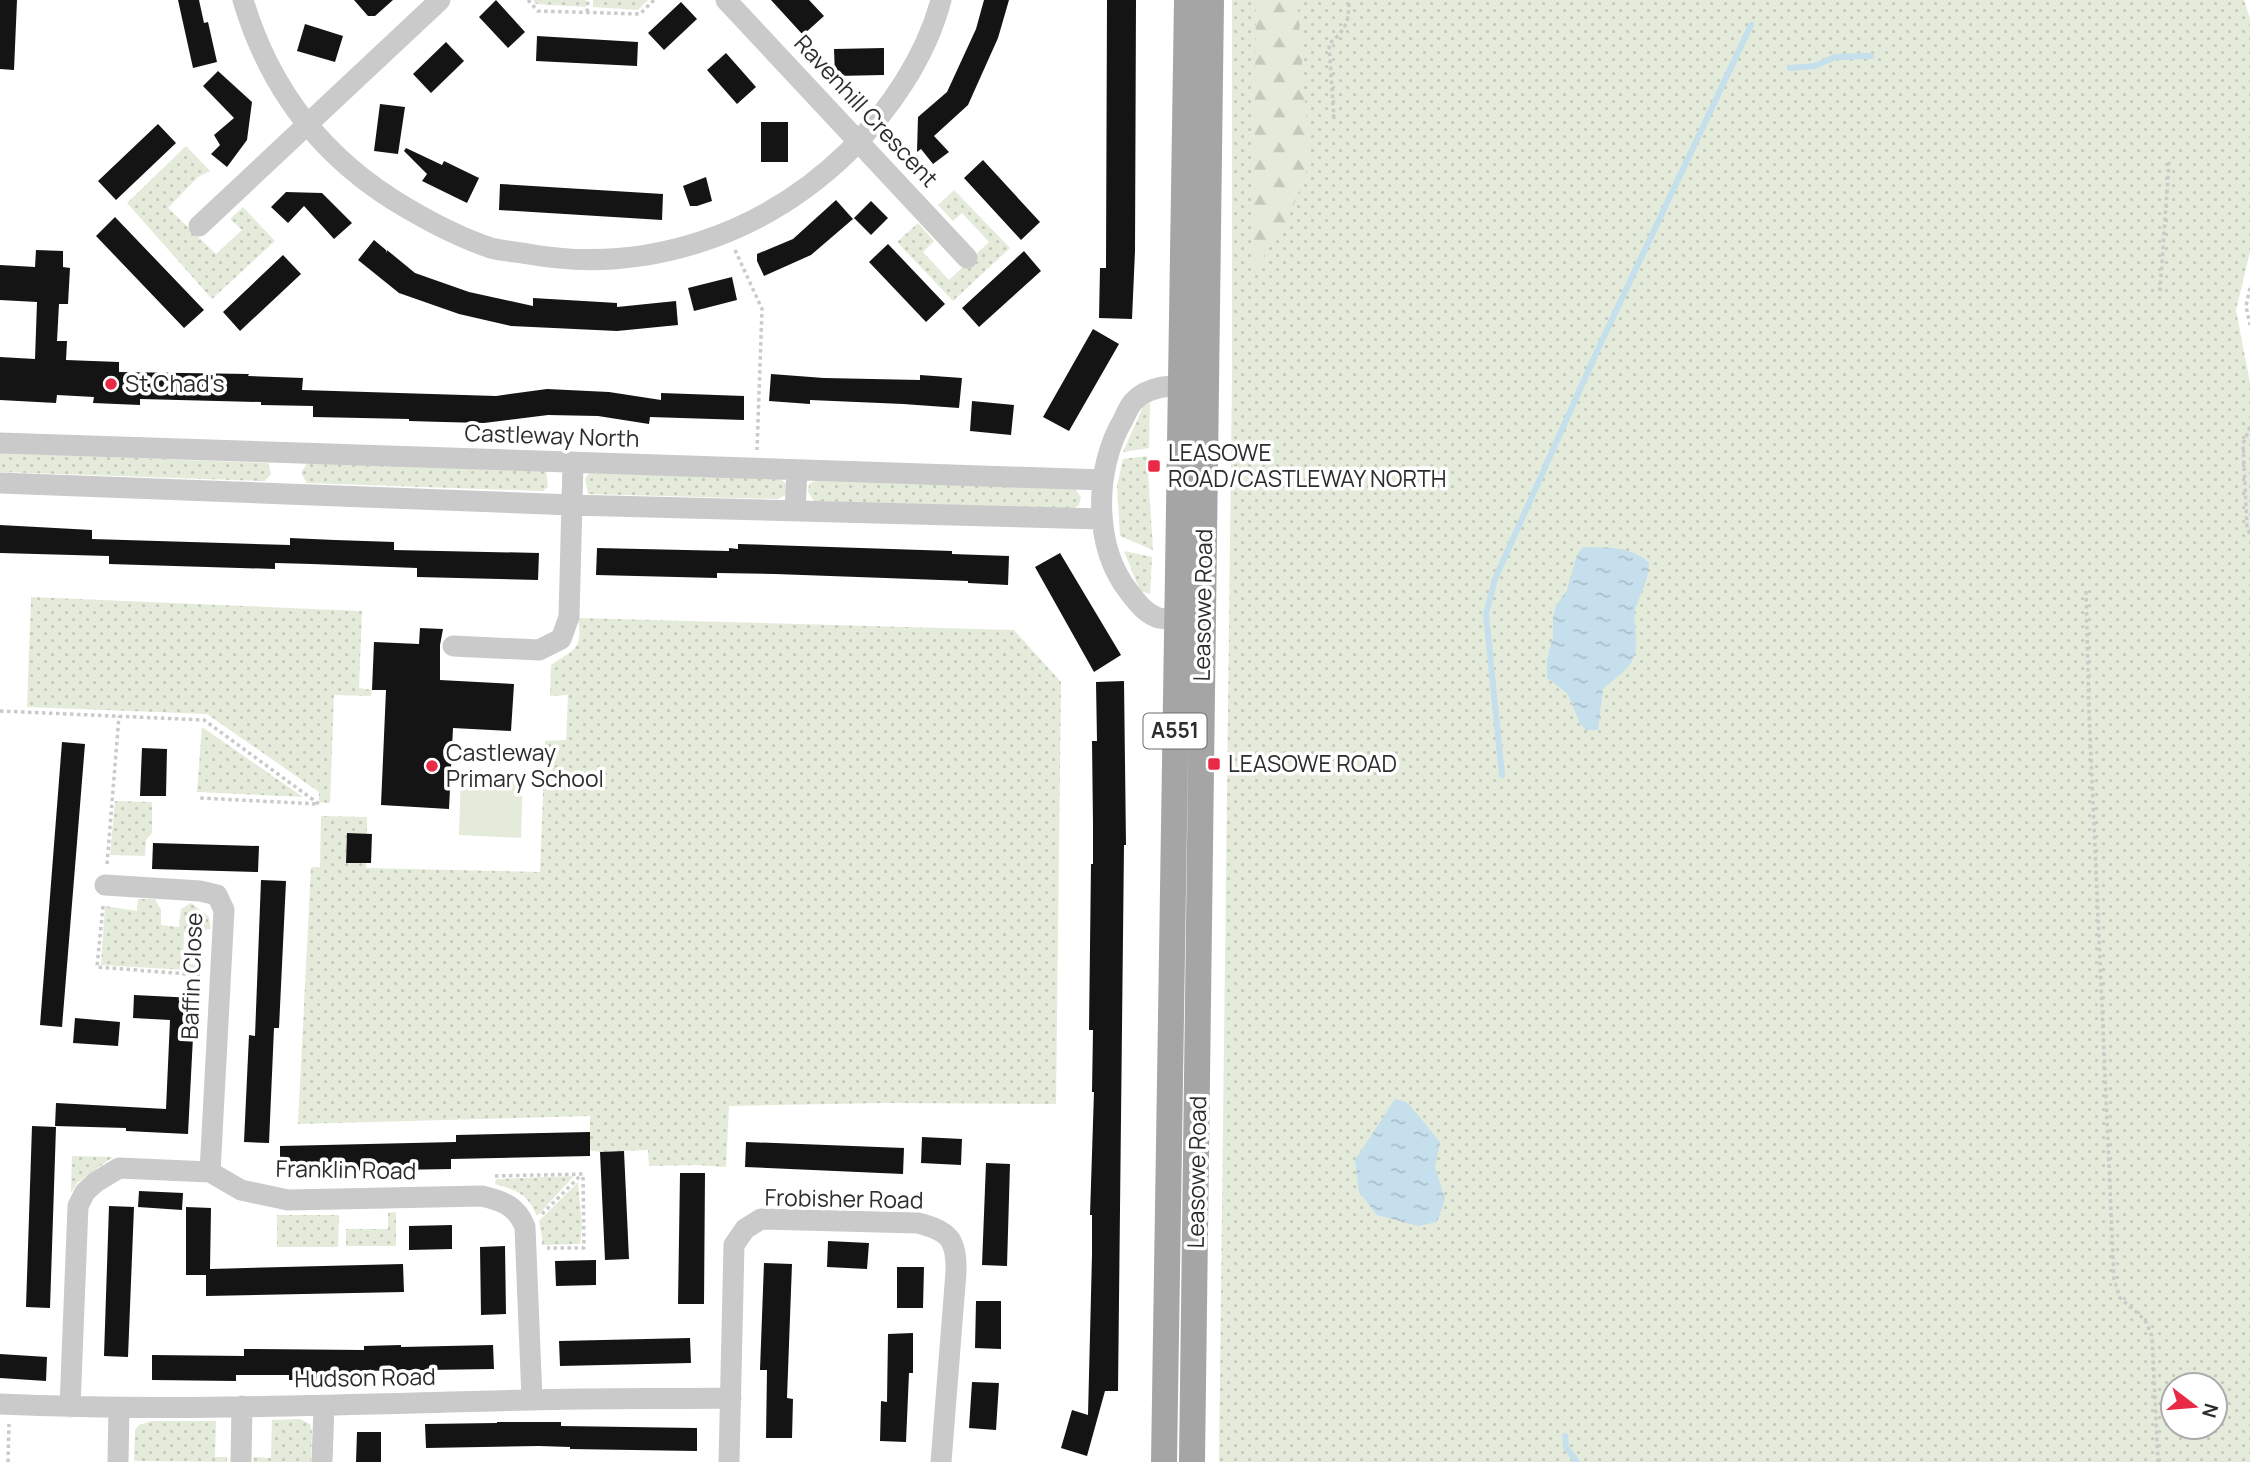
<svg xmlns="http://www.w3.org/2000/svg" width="2250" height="1462" font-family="Manrope,sans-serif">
  <defs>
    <pattern id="grass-dots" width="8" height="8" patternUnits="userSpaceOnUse" patternTransform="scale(1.75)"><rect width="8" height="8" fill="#e4ebda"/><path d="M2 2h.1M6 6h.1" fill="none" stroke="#c4cabb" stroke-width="1.8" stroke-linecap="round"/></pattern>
    <pattern id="forest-firs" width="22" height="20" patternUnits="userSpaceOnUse" patternTransform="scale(1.75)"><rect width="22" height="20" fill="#e4ebda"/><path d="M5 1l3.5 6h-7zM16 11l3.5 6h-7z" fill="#c4cabb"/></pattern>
    <pattern id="water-ripples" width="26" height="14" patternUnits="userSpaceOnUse" patternTransform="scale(1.75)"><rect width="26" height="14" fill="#c5dfec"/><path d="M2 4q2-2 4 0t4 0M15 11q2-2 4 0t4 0" fill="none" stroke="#aac0cb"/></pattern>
  </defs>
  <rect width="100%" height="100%" fill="#fff"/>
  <path fill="url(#grass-dots)" fill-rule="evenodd" d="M533,0H586V7L536,4Z
    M593,0H648L638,10L593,7Z
    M1232,0H2244L2250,19V252L2236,310L2250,383V1462H1219L1232,377ZM2173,1385H2215V1427H2173Z
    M186,146L210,171L198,177L168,208L216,254L242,230L230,219L243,207L275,241L212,299L127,203Z
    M954,190L1010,248L953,301L897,242L918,223L934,241L923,252L949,280L989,242L962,213L953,221L938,205Z
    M1150,403L1149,448L1123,452L1143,407Z
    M0,453L268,463L271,474L265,481L0,472Z
    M1147,456L1153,550L1120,536L1117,486L1123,459Z
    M307,463L546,471L548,487L543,491L307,483L301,473Z
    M589,473L780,479L788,485L787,494L778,499L588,494L585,479Z
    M816,480L1075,488L1081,497L1079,505L1072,510L814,501L808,492L809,484Z
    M1124,551L1152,557L1150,594L1140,591Z
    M31,597L362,611L359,688L372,690L371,696L334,695L330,803L319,802V792L207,714L27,707Z
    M578,618L1014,630L1061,682L1056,1104L886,1103L729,1106L726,1167L696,1165L649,1166L648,1150L600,1152L590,1150V1116L298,1124L311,867H320L321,816L367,817V834L347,833L346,862L366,863V868L540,872L545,741L566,740L568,695L550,696L551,665C575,649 583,649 578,618Z
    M202,727L303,797L197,792Z
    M115,801L152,802V833L146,840L145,856L110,855Z
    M138,899H155L161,910V925L179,927L181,909L191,903L209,917L211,929L184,932L183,963L203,966V971L101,965L105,906L137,911Z
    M72,1156L113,1157L77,1183L71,1193Z
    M574,1176L537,1216C528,1194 517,1190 495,1184L496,1179Z
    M578,1182L582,1226L580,1244L542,1245V1236L539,1221Z
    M396,1212V1246H346V1229H388V1213Z
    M277,1215H339L338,1247H277Z
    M300,1419L310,1424L312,1432L311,1462H253V1457L271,1458L272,1420Z
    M151,1421H216L215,1457H227V1462L134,1461L135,1430L139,1425Z"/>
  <path fill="url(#forest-firs)" d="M1256,0H1297L1310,162L1289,217L1253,273Z"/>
  <path fill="#e4ebda" d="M461,772L523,774L521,838L459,835Z"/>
  <path fill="url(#water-ripples)" d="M1583,547C1607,548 1630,545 1649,563C1648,584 1640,593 1635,610C1633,618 1636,629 1636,637C1638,667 1622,671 1603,689L1598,730H1586L1580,723L1567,693L1547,678V660L1553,637V617L1556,606L1567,590L1577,555Z
    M1395,1099L1408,1103L1440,1142L1435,1167L1445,1199L1437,1222L1418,1226L1377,1215L1359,1192L1355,1160Z"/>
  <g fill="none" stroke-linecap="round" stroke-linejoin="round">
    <path stroke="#c5dfec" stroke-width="6" d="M1790,68L1815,66L1835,57L1871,56
      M1502,775L1486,614L1495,579L1598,349L1751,25
      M1565,1436L1566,1447L1577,1462"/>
  </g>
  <path fill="#141414" d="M0,0H17L14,70L0,69Z
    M178,0H199L204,23L208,22L217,62L193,68Z
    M354,0H393L375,16H368Z
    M496,0L525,32L508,48L479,17Z
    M771,0H809L824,16L803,35Z
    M984,0H1009L998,38L968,105L934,136L949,152L933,164L921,149L917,152L918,117L947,92L976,29Z
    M1107,0H1136L1135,251L1132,319L1099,318L1100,268H1106Z
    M681,2L697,19L664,50L648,33Z
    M305,24L343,36L335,62L297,51Z
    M537,36L638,42L637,66L536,61Z
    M446,42L464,61L431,93L413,74Z
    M884,48V75L835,76L834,49Z
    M726,53L756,87L737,104L707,70Z
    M218,71L252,102L247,140L227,167L211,154L220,145L214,135L234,118L203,86Z
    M380,104L405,107L398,154L374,151Z
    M761,122H788V162H761Z
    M158,124L176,143L116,200L98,181Z
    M406,148L442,165L444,161L479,178L467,203L422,181L427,174L404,151Z
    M983,160L1040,222L1021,240L964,178Z
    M706,177L712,201L697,206H690L683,186Z
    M500,184L663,194L662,220L499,210Z
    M286,192L322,193L352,223L334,239L304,206L288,223L271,207Z
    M836,200L853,219L811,255L764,276L757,261V254L793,239Z
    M871,201L888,218L871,235L854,218Z
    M115,217L204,310L184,328L96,236Z
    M374,240L386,250V253L387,250L415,273L469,292L533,306V298L617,303V307L676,301L678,325L617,331L511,326L459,314L399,293L358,260Z
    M888,244L945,304L926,322L869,262Z
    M36,250L63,251V267L70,268L68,304H59L57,341H67L66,360L119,362V372L249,374L248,376L303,378L302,390L496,396L547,389L609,392L661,400V393L744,396V420L650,417L649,424L598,416L548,415L484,423L443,422L409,421V419L313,417V406L261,405V402L140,399V405L93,403L94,397L57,395L56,403L0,400V357L35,359L37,302L0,300V265L35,267Z
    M1024,251L1041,271L979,327L962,308Z
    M283,255L301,274L240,331L223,312Z
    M732,277L737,300L694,311L688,288Z
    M1093,329L1119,344L1069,431L1043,417Z
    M771,374L824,378L920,380V375L962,378L959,408L903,404L810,400V404L769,401Z
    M972,401L1014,405L1011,435L970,431Z
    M0,525L92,530V539L290,545V538L335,540L394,542V550L539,553L538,580L417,577V568L312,564L275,563V569L109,564V556L0,553Z
    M738,544L952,551V554L1009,556L1008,585L968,583V581L775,574L717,573V578L596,575L597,548L729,551V548L738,549Z
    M1060,553L1121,655L1094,672L1035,567Z
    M420,628L443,629L440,645V680L514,684L511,731L453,728L449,809L381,805L386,690H372L374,642L419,644Z
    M1124,681L1126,845H1124L1118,1391H1105L1087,1456L1061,1448L1072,1410L1088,1415L1092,1255V1215H1090L1094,1092H1092L1093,1030H1089L1091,864H1093V824L1092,741H1097L1096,682Z
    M62,742L85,744L62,1027L40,1025Z
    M142,748L167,749L166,796H140Z
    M347,833L372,834L371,863H346Z
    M153,843L259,846L258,872L152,869Z
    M261,880L286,881L279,1028H274L269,1143L244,1142L249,1035L255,1036Z
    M134,995L195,998L188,1134L126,1131V1128L55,1126L56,1103L166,1109L170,1020L133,1018Z
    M75,1018L120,1022L118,1046L73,1043Z
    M32,1126L56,1127L50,1308L26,1307Z
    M590,1132V1156L451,1159V1169L280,1172V1146L456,1142V1135Z
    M922,1137L962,1139L961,1165L921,1163Z
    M746,1142L904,1148L903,1174L745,1167Z
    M624,1151L629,1259L605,1260L600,1152Z
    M986,1163L1010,1164L1007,1266L982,1265Z
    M680,1173H705L704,1304H678Z
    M139,1191L183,1193L182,1210L138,1207Z
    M109,1206L134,1207L128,1357L104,1356Z
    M186,1207L211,1208L210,1269L403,1264L404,1292L206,1296V1275H186Z
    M452,1225V1249L409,1250V1226Z
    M828,1241L869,1243L867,1269L827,1267Z
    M505,1246L506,1314L481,1315L480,1247Z
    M596,1260V1285L556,1286L555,1261Z
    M764,1263L792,1264L787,1398L793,1399L792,1438H766L767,1370H760Z
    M897,1267H924L923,1308H897Z
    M976,1301H1001V1349L975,1348Z
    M913,1333V1373H909L906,1442L880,1441L881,1401L887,1402L888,1334Z
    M690,1338L691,1363L560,1366L559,1341Z
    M401,1345V1347L493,1345L494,1369L356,1371V1380H289V1375H236V1381L152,1380V1355L244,1356V1349L364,1350V1346Z
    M0,1354L47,1357L46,1381L0,1378Z
    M972,1382L999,1383L996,1430L969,1428Z
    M497,1422H561V1426L697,1428V1451L570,1449V1447L539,1446L426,1448L425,1424L497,1423Z
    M357,1432H381V1462H356Z"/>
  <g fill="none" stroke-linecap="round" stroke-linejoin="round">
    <path stroke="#cacaca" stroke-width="3.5" stroke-dasharray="3.5 3.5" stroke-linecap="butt" d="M528,0L538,11L640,14L654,0
      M587,12L588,0
      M1334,119L1329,44C1346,29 1349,23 1349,0
      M735,250L762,309L757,450
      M2250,288L2246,306L2250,325
      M2160,291L2169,162
      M2250,427L2243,444L2247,527L2250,534
      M2086,591L2089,711L2114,1279L2120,1298L2145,1320L2152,1336L2158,1462
      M0,711L204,720L319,804L199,798
      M107,864L119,716
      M103,906L97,967L200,975
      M495,1176L583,1174L584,1248H547
      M542,1214L581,1175
      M8,1462L9,1424"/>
    <path stroke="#cacaca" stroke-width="21" d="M243,0C270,91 323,159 405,207C432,223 461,238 491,248C503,251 516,252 528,254C645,275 763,235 848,152C889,111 926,57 941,0
      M726,0L967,258
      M199,226L440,0
      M0,443L1103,480
      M0,483L572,505L1102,519
      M795,511L797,471
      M1193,619C1182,619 1166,621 1156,617C1144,612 1137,602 1129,592C1093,546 1094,469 1123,420C1126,414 1129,406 1134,401C1149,385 1174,385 1194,386
      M453,646L539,650L561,639L569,617L573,463
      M105,885L200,891L217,895L224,910L210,1172
      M0,1404C177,1412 353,1404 530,1400C597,1398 664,1399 731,1398
      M70,1407L78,1206L85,1192L96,1182L119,1168L210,1172L241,1190L288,1200L482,1196C503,1201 517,1206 525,1227L532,1399
      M118,1462L119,1407
      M241,1462L242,1406
      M322,1462L324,1406
      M729,1462L734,1245L745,1229L761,1219L918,1223C949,1231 957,1239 956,1272L941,1462"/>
    <path stroke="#a5a5a5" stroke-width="26" d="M1164,1462L1187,0
      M1192,1462L1211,0"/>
  </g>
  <g fill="#e92a46" stroke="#fff" stroke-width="2.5">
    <circle cx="111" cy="384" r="7"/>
    <rect x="1147" y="459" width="14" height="14" rx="3.5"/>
    <rect x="1207" y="757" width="14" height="14" rx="3.5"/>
    <circle cx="432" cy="766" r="7"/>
  </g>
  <g text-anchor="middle" stroke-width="7" stroke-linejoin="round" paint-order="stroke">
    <rect fill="#fff" stroke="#6c6c6c" stroke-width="2" x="1143.5" y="713.5" width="63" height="35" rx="5"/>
    <g font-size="21" font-weight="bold" fill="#2d2d2d">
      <text x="1175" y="738">A551</text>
    </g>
    <g font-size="23" fill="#2d2d2d" stroke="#fff">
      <text transform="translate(866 111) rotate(47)" y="8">Ravenhill Crescent</text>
      <text transform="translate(552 436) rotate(2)" y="8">Castleway North</text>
      <text transform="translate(1203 605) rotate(-89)" y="8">Leasowe Road</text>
      <text transform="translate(192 976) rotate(-88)" y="8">Baffin Close</text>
      <text transform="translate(346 1170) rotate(1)" y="8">Franklin Road</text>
      <text transform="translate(1197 1172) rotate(-89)" y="8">Leasowe Road</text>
      <text transform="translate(844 1199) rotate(1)" y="8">Frobisher Road</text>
      <text transform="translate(365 1378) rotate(-1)" y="8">Hudson Road</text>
    </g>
    <g font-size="23" fill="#2d2d2d" stroke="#fff" text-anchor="start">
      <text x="125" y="392">St Chad's</text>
      <text x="1168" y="461">LEASOWE<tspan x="1168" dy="26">ROAD/CASTLEWAY NORTH</tspan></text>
      <text x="446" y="761">Castleway<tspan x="446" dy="26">Primary School</tspan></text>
      <text x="1228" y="772">LEASOWE ROAD</text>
    </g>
  </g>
  <g transform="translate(2194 1406) rotate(106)"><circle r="33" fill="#ffffff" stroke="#ababab" stroke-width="2"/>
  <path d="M0-5L12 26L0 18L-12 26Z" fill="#e92a46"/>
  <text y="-10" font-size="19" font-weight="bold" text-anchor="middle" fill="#2d2d2d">N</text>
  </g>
</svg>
